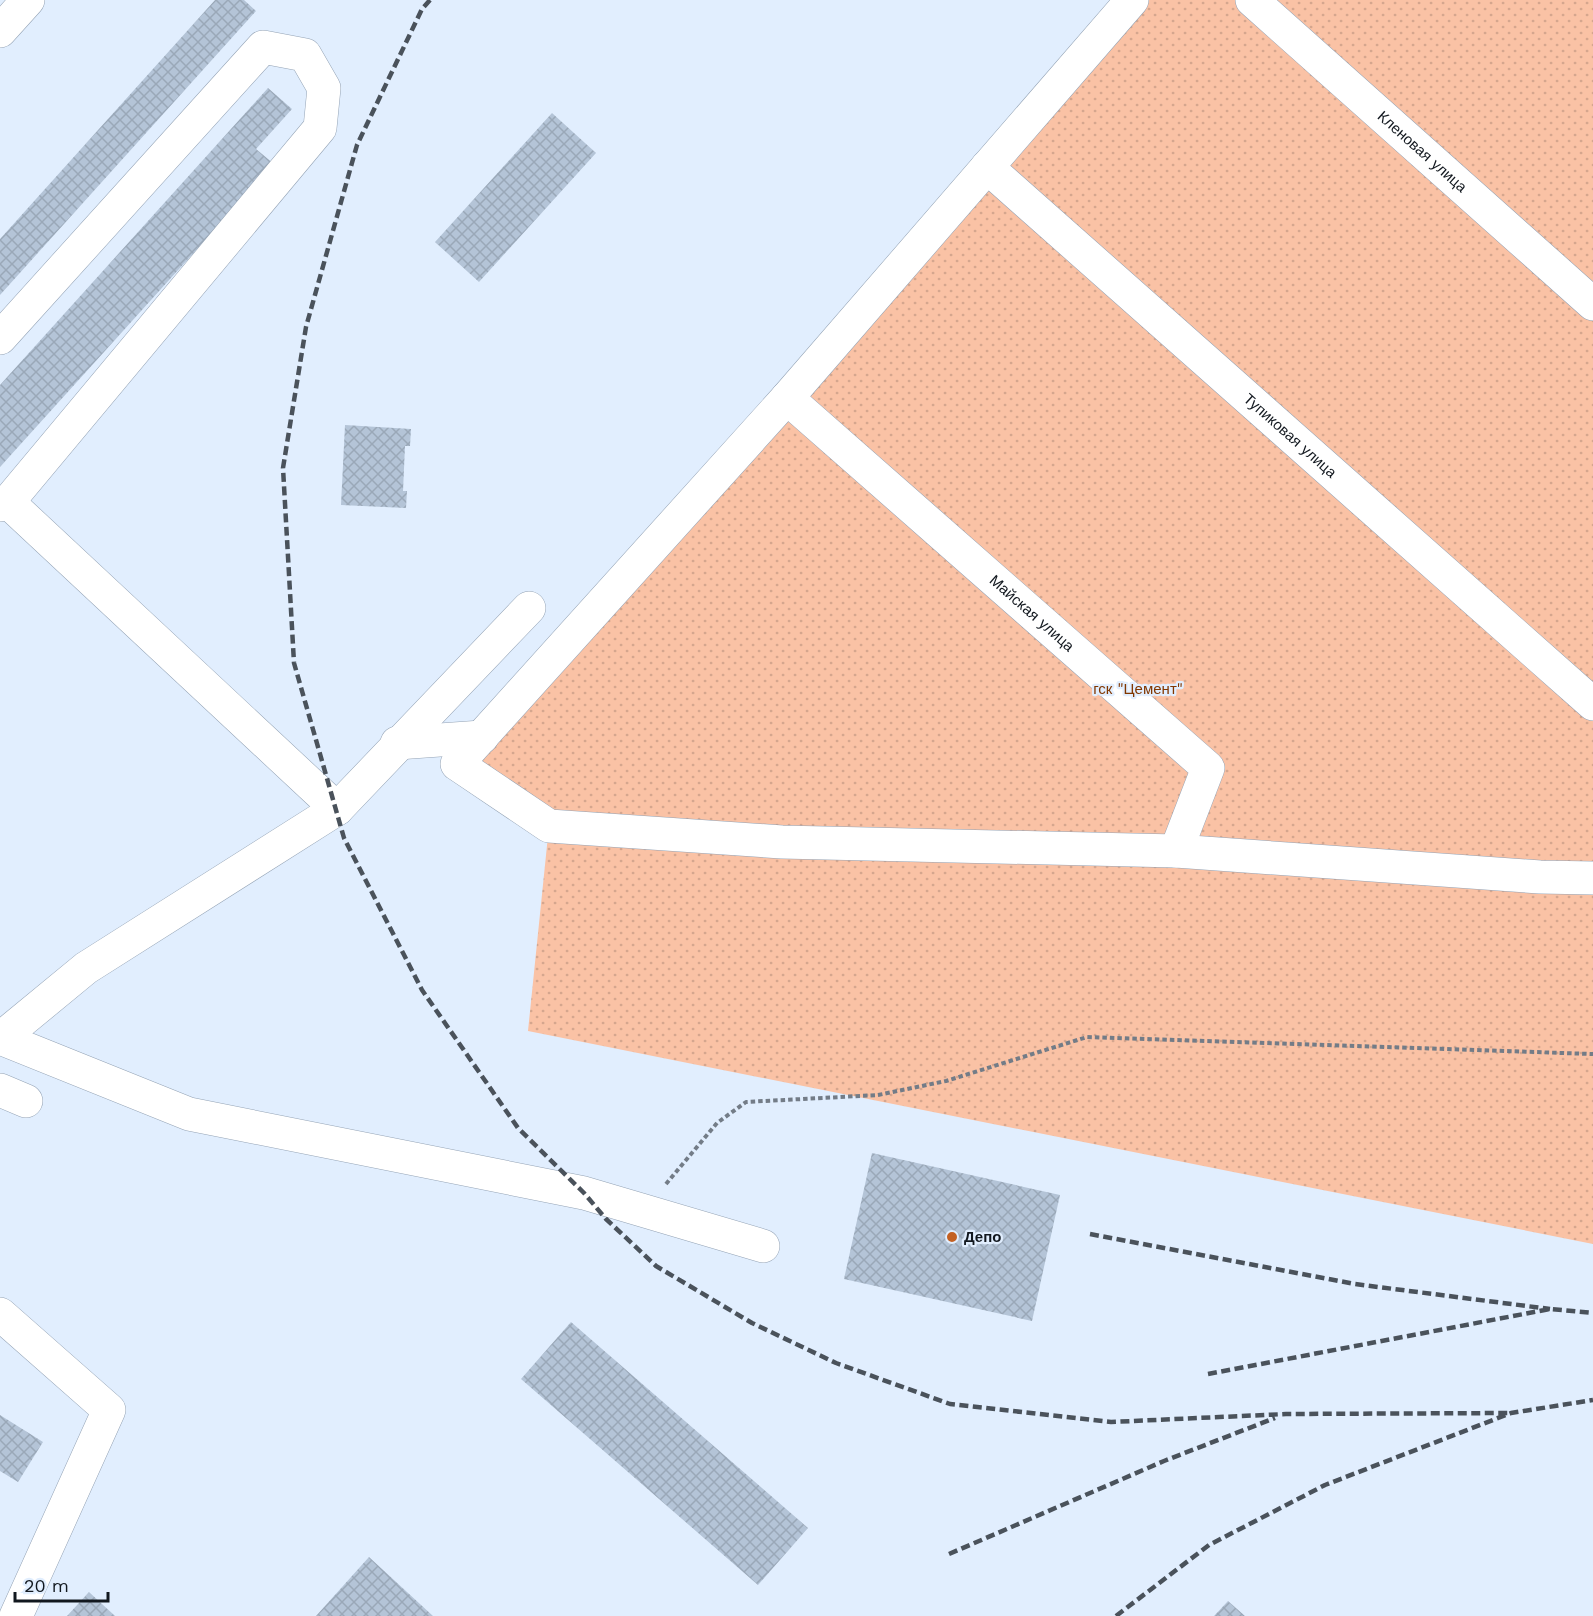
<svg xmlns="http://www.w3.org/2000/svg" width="1593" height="1616" font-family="'Work Sans',sans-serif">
  <defs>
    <pattern id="park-dots" width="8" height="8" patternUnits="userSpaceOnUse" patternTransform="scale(1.5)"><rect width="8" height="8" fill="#fac2a5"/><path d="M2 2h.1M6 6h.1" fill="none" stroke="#d5a68e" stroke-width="1.8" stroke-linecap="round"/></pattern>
    <pattern id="building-cross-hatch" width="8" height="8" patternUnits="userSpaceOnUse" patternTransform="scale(1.5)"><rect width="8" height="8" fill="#b4c4d7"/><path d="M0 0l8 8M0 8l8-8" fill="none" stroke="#9aa8b8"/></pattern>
  </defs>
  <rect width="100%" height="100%" fill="#e1eefe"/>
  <path fill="url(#park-dots)" d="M1132,0H1593V1244L528,1031L549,826L457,764Z"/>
  <path fill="url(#building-cross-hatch)" d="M215,0H244L256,11L0,295V239Z
    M268,88L292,109L256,149L274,164L0,467V385Z
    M552,113L596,153L479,282L435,242Z
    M345,425L411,429L410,446H405L403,491H407L406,508L341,505Z
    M872,1153L1060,1195L1032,1321L844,1279Z
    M571,1322L808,1528L758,1585L521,1379Z
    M0,1415L43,1442L18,1482L0,1471Z
    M369,1557L433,1616H316Z
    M89,1592L115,1616H67Z
    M1228,1601L1245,1616H1214Z"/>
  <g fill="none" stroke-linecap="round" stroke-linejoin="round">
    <defs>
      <g id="minor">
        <path d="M1132,0L787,398L457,764L549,826L782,842L1176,851L1540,877L1593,878"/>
        <path id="s1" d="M1252,0L1593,304"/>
        <path id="s2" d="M987,167L1593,704"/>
        <path d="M0,338L263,47L305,55L324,88L320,128L8,502"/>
        <path id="s3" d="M787,398L1208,768L1176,851"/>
        <path d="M0,505L8,502L337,809"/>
        <path d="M397,743L482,737"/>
        <path d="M0,1038L189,1114L584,1193L763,1246"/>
        <path d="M1,1038L86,968L337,809L529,608"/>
        <path d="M0,1090L26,1101"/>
        <path d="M0,1314L109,1410L16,1616"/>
      </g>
      <path id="highway" d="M0,31L28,0"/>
    </defs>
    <use href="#minor" stroke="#94a3b5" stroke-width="34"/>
    <use href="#highway" stroke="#94a3b5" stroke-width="34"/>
    <path stroke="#737c87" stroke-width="4" stroke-dasharray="4.5 3" stroke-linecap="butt" d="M666,1184L717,1123L746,1102L878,1095L946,1081L1087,1037L1593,1054"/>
    <use href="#minor" stroke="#fff" stroke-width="33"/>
    <use href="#highway" stroke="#fff" stroke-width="33"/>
    <path stroke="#4a525b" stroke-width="4.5" stroke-dasharray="9 4.5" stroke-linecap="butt" d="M430,0L422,9L357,145L306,327L283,468L294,663L344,838L422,990L518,1128L584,1193L606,1219L656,1266L752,1323L836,1363L950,1404L1111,1422L1286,1414L1511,1413
      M1090,1234L1355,1284L1550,1309
      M1208,1374L1550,1309L1593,1313
      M949,1554L1164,1461L1275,1418
      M1116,1616L1209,1545L1325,1485L1511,1413L1593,1400"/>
  </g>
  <circle fill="#c36123" stroke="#e1eefe" stroke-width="2" cx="952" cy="1237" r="6"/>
  <g text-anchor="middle" stroke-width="4.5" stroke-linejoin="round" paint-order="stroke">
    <g font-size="15" fill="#12181f" stroke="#e1eefe">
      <text dy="5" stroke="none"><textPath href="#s1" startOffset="228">Кленовая улица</textPath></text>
      <text dy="5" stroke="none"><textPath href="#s2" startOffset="405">Тупиковая улица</textPath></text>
      <text dy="5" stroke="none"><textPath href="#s3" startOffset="326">Майская улица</textPath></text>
    </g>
    <g font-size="15" fill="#813700" stroke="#e1eefe">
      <text x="1138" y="694">гск "Цемент"</text>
    </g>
    <g font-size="15" font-weight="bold" fill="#12181f" stroke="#e1eefe" text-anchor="start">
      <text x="964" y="1242">Депо</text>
    </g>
  </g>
  <path d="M15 1592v9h93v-9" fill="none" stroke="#12181f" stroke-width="3"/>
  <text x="24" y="1592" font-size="18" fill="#12181f" stroke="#e1eefe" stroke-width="4.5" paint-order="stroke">20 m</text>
</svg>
